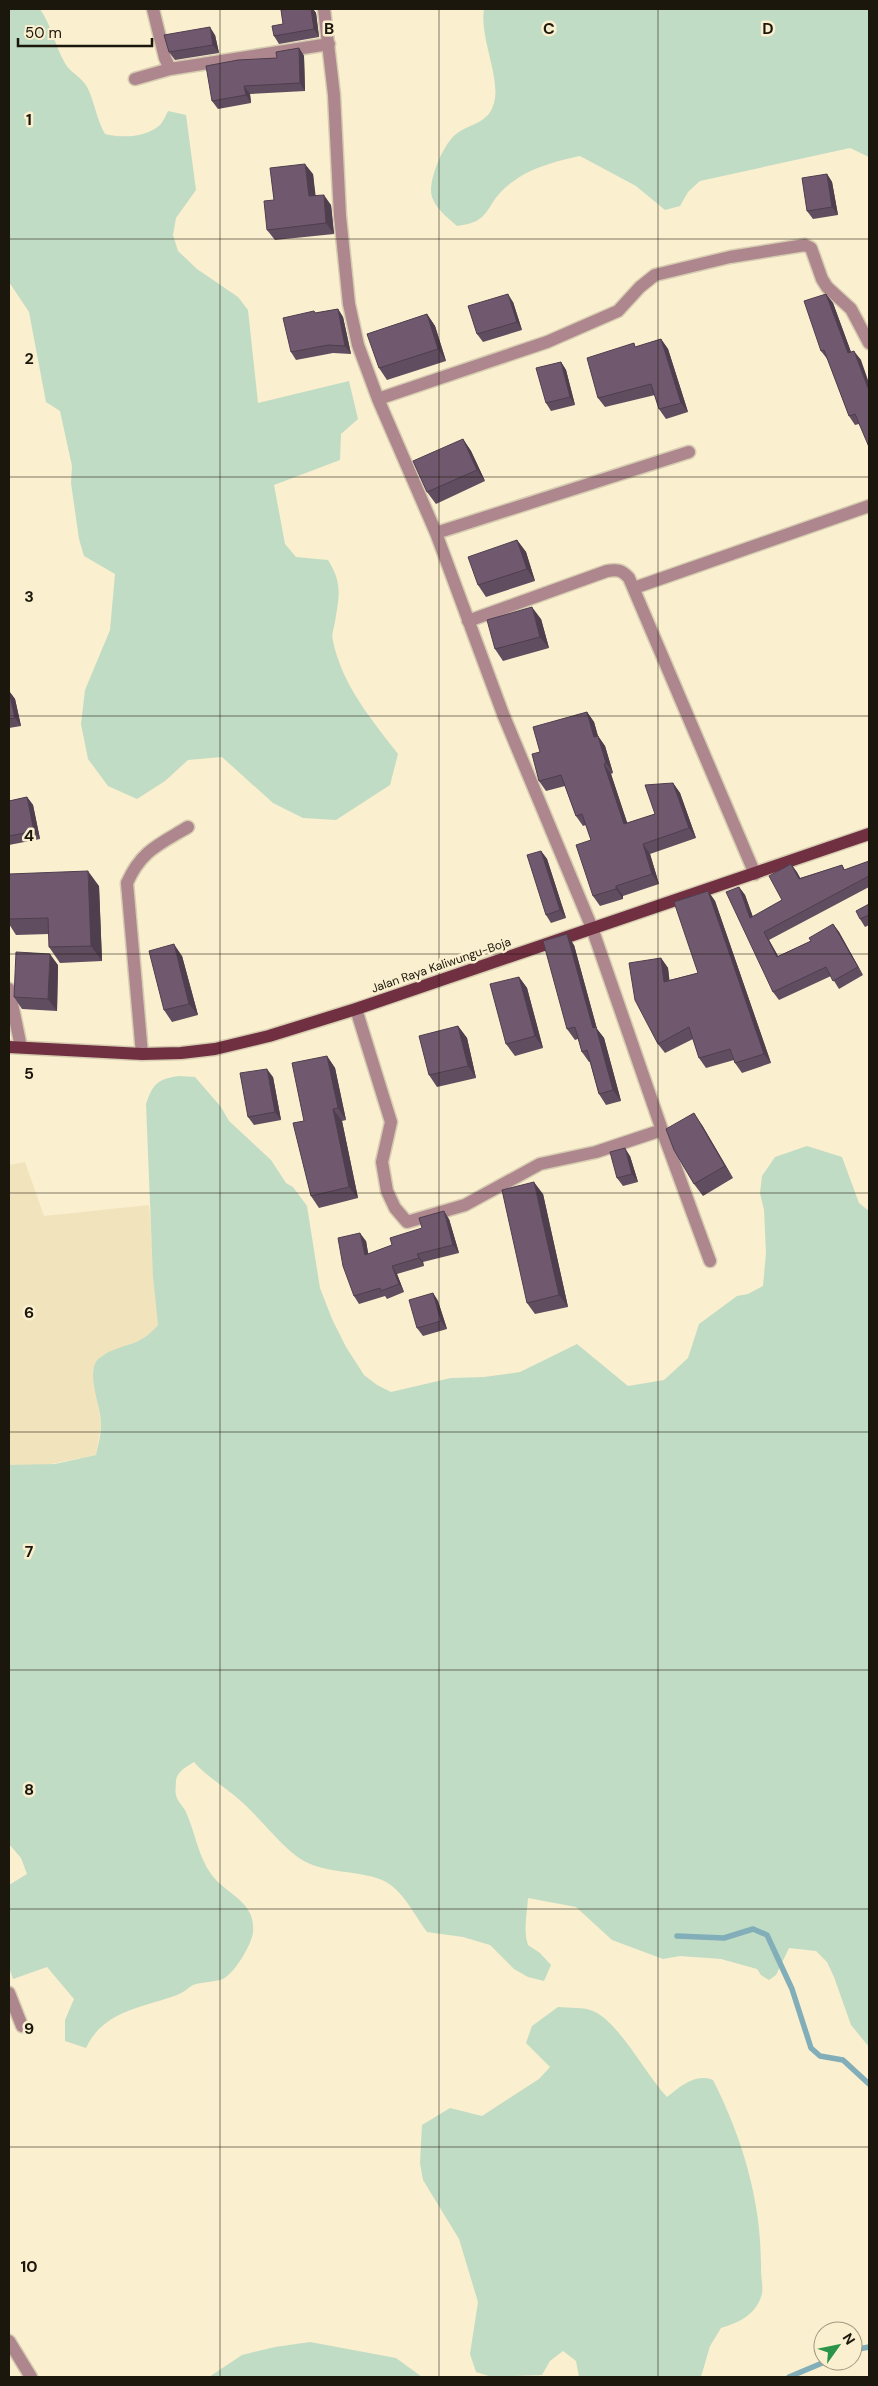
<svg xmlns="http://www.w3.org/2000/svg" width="878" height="2386" font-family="'DM Sans',sans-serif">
  <rect width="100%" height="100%" fill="#faefcf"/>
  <path fill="#f1e3bb" d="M25,1162L44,1216L149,1205L158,1325L147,1338L101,1356L93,1370L101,1424L96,1455L40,1466L9,1465V1165Z"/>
  <path fill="#c1dcc4" d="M9,9H40C52,26 55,47 66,65C72,74 84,78 89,91C95,105 97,120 105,134C122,138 145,138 160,125C163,122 166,115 168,111L186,115L196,190L176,218L173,235L178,251L197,269L238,297L248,310L258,403L349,381L358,419L341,434L340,460L274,485L285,544L296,557L328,560C343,584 339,596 335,622C334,628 331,635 333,641C342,685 372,720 398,754L390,785L336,820L303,818L273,803L222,757L188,760L165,781L137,799L108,786L88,759L81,724L85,690L110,630L115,574L84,556L79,539L71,483L72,466L60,411L46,402L29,312L9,282Z
    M484,9H869V157L850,148L700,181L688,192L680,206L665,210L636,186L580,156C553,162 528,168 506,187C484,206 492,222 457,226C448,218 436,209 432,197C427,182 443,145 455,135C468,124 487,124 493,106C503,82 479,38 484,9Z
    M179,1076L195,1077L221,1107L229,1121L271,1160L286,1183L293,1187L307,1206L320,1288L332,1319L346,1347L364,1375L377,1385L391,1392L451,1378L484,1377L520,1372L577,1344L628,1386L664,1380L688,1358L699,1324L737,1296L748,1294L763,1286L766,1253L764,1210L760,1193L762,1176L775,1157L807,1146L842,1157L859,1203L869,1211V2047L851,2025L834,1977L827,1962L816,1951L789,1948L776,1975L769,1980L761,1975L757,1969L721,1959L680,1956L663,1959L612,1940L576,1907L528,1898C527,1915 523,1929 528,1945L540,1953L551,1965L544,1981L528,1977L514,1969L490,1945L463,1937L427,1932C415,1916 402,1888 382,1880C358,1870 328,1874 304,1861C285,1851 260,1818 243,1803C227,1788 208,1778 194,1762C186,1767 178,1771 176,1780C176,1784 175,1792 176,1795C177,1801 183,1806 186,1812C195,1832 198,1856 211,1874C226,1895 256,1901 253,1932C252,1944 236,1970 226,1977C218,1983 203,1981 193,1985C188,1988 183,1993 177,1995C142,2008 104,2010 86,2048L65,2041V2020L74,1999L47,1967L13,1979L9,1967V1885L27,1874L21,1858L9,1844V1465L55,1464L96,1455C98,1445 101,1435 101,1425C102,1406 82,1368 102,1356C124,1342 139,1348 158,1325L153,1276L146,1104C153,1084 157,1079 179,1076Z
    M558,2007C569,2008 584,2007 593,2011C620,2023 645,2074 667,2097C681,2086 695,2073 713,2080C743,2139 762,2204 761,2270C761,2278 764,2289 761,2297C755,2315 738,2323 721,2328L710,2346L701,2377H579L576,2361L563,2351L550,2361L542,2375L492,2377L476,2372L470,2354L478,2302L459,2239L423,2180L420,2163L422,2125L450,2108L482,2116L539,2079L550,2067L526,2043L532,2026Z
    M310,2342L396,2358L422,2377H209L242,2355L275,2347Z"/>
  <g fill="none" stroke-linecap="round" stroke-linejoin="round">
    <path stroke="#81aeb9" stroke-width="5.5" d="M677,1936L724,1938L753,1929L767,1935L792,1989L811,2048L820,2056L843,2060L869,2084
      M853,2350L869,2347
      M789,2377L827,2361"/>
    <defs>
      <path id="minor" d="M153,9L165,58L170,69
        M324,9L334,95L340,216L349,304L358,345L378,399L436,533L503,714L592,928L662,1130L710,1261
        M135,79L170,69L329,44
        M378,399L547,342L618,311L640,287L655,275L730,257L805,245L811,248L822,279L827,287L851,309L869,343
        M436,533L689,452
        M634,588L869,506
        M468,621L607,571C617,569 622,570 629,578L755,874
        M9,989L21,1047
        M356,1009L391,1122L382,1162L387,1191L395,1208L407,1222L465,1205L540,1164L596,1152L662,1130
        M142,1054L127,883C141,851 158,845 188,827
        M9,1993L22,2026
        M9,2341L31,2377"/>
      <path id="major" d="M9,1047L142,1054L181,1053L215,1049L269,1036L356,1009L869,834"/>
    </defs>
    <use href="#minor" stroke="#d6ccb0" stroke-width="15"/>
    <use href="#major" stroke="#d6ccb0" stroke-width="15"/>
    <use href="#minor" stroke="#ae878e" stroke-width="12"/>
    <use href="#major" stroke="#713041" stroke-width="12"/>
  </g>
  <path fill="#604d5f" d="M288,9H313L316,13L319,37L279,44L274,36L283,24Z
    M215,35L219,53L175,60L169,52Z
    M299,48L304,56L305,91L250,94L251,103L218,109L212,101L277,58Z
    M313,174L315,196L331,205L334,234L275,240L267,230Z
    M827,174L832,182L838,215L813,219L807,211Z
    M826,294L833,303L851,352L861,360L859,424L855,425L849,416L828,360L821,351Z
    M513,302L522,330L483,342L477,334Z
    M338,309L343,317L351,354L333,353L296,360L291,352L315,313Z
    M427,314L435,326L446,361L387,380L379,368Z
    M661,339L668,349L688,412L666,419L659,409L655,395L605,407L598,398L636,347Z
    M561,362L566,370L575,405L551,411L546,403Z
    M463,439L471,451L485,481L436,504L427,492Z
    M517,540L526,552L535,581L486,597L478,585Z
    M541,619L549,648L503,661L495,649Z
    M9,691L15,699L21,726L9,728Z
    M587,712L594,722L598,736L605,746L613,773L611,774L627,823L655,814L673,783L680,793L696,838L650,854L659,884L623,896V899L600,906L593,896L591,840L586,825L583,826L576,816L565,786L546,791L539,781L540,752Z
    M27,797L33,805L40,839L9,845V801Z
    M541,851L547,859L566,918L551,923L546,915Z
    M869,861V887L769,940L778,956L811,941L833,924L839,932L863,975L839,989L831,976L779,1000L773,992L739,887L745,895L753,917L782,900L791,864L800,878L842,865L845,870Z
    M9,874L99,886L102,961L60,963L49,947V934L16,935L9,924Z
    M708,891L715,901L771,1063L742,1073L735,1063L734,1060L706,1068L699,1058L693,1039L665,1053L658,1044L661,958L668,968L669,980L698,973Z
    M869,904V925L865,927L860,919Z
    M574,945L597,1029L604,1038L621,1101L606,1105L599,1094L590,1062H589L582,1052L578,1039L575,1040L567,1029Z
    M182,956L198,1015L172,1022L164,1010Z
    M58,965L57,1011L22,1009L14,997Z
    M519,977L527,988L543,1048L515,1056L506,1044Z
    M458,1026L467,1038L476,1078L437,1087L429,1075Z
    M327,1056L335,1068L346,1120L342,1121L358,1198L319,1208L311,1196L304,1121Z
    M273,1077L281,1120L254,1125L248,1117Z
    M702,1125L733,1178L703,1196L694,1184Z
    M630,1156L638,1182L623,1186L617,1178Z
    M543,1194L568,1307L535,1314L527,1303Z
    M449,1219L459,1253L423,1262L424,1266L397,1274L404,1292L387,1299L385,1296L359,1304L354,1296L366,1241L368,1254L392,1245Z
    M433,1293L438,1301L447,1329L423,1336L417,1328Z"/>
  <path fill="#4e3e4e" d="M311,9H313L316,13L319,37L314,29Z
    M210,27L215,35L219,53L213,45Z
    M299,48L304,56L305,91L300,83Z
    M244,86L250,94L251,103L246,95Z
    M305,164L313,174L317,207L309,196Z
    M827,174L832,182L838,215L832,207Z
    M324,195L331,205L334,234L326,223Z
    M508,294L513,302L522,330L517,322Z
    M826,294L833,303L855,363L848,353Z
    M338,309L343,317L351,354L345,346Z
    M427,314L435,326L446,361L438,349Z
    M661,339L668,349L688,412L681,403Z
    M854,351L861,360L869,383V391Z
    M561,362L566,370L575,405L570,397Z
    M463,439L471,451L485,481L477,470Z
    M517,540L526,552L535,581L527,569Z
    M532,607L541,619L549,648L540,637Z
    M9,691L15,699L21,726L15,718Z
    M587,712L594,722L601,747L594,737Z
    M598,736L605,746L613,773L606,763Z
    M604,764L611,774L631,834L624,824Z
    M673,783L680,793L696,838L689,828Z
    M27,797L33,805L40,839L34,831Z
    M643,844L650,854L659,884L652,874Z
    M541,851L547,859L566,918L560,910Z
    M791,864L797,872L805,887L799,879Z
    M88,871L99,886L102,961L91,946Z
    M616,886L623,896V899L616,889Z
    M739,887L745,895L756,926L750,918Z
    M708,891L715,901L771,1063L764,1054Z
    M833,924L839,932L863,975L858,967Z
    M764,932L769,940L783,965L777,957Z
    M567,934L574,945L597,1029L604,1038L621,1101L613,1090L593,1028Z
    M174,944L182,956L198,1015L189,1004Z
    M50,954L58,965L57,1011L48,999Z
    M661,958L668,968L671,992L664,982Z
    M519,977L527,988L543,1048L535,1036Z
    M458,1026L467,1038L476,1078L468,1066Z
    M327,1056L335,1068L346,1120L338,1108Z
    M267,1069L273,1077L281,1120L275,1112Z
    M333,1109L342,1121L358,1198L349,1187Z
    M694,1113L702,1125L733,1178L725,1166Z
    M625,1148L630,1156L638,1182L632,1174Z
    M534,1182L543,1194L568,1307L559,1295Z
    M444,1211L449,1219L459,1253L453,1245Z
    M360,1233L366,1241L370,1263L365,1255Z
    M417,1254L423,1262L424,1266L419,1258Z
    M392,1266L397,1274L404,1292L399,1284Z
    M433,1293L438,1301L447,1329L441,1321Z"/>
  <path fill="#70596f" stroke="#4e3e4e" d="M288,9H311L314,29L274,36L272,26L283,24L281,10Z
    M210,27L213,45L169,52L164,35Z
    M299,48L300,83L244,86L246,95L212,101L206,66L238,60L277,58L276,52Z
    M305,164L309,196L324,195L326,223L267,230L264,201L274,200L270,168Z
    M827,174L832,207L807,211L802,178Z
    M508,294L517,322L477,334L468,306Z
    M826,294L848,353L854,351L869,391V447L855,414L849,416L824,350L821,351L804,301Z
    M338,309L345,346L328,345L291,352L283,318L314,311L315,313Z
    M427,314L438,349L379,368L367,334Z
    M661,339L681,403L659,409L651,384L598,398L587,358L634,343L635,347Z
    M561,362L570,397L546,403L536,368Z
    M463,439L477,470L427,492L413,461Z
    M517,540L527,569L478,585L468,557Z
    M532,607L540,637L495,649L487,620Z
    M9,691L15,718L9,719Z
    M587,712L594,737L598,736L606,763L604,764L624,824L655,814L645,785L673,783L689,828L643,844L652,874L616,886V889L593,896L576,845L591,840L582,814L576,816L561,775L539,781L532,754L540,752L533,727Z
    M27,797L34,831L9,836V801Z
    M541,851L560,910L546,915L527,855Z
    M869,861V876L764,932L777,957L811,941L809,938L833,924L858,967L833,981L826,967L773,992L726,892L739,887L750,918L782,900L769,876L791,864L799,879L842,865L844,870Z
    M88,871L91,946L49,947L48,918L9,919V874Z
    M708,891L764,1054L735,1063L730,1049L699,1058L689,1027L658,1044L635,1000L629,963L661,958L664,982L698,973L674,902Z
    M869,904V915L860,919L856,911Z
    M567,934L593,1028L596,1027L613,1090L599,1094L587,1050L582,1052L575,1027L567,1029L543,941Z
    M174,944L189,1004L164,1010L149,951Z
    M16,952L50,954L48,999L14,997Z
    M519,977L535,1036L506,1044L490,984Z
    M458,1026L468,1066L429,1075L419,1036Z
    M327,1056L338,1108L333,1109L349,1187L311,1196L293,1123L304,1121L292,1063Z
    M267,1069L275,1112L248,1117L240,1073Z
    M694,1113L725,1166L694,1184L674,1150L666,1129Z
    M625,1148L632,1174L617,1178L610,1152Z
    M534,1182L559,1295L527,1303L502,1190Z
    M444,1211L453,1245L417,1254L419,1258L392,1266L399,1284L381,1291L380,1288L354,1296L343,1266L338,1238L360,1233L365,1255L392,1245L390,1238L422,1228L419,1218Z
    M433,1293L441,1321L417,1328L409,1300Z"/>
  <path fill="none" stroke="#1c170c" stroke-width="1" stroke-opacity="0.55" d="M220,9V2377M439,9V2377M658,9V2377M9,239H869M9,477H869M9,716H869M9,954H869M9,1193H869M9,1432H869M9,1670H869M9,1909H869M9,2147H869"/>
  <g text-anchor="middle" stroke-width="5" stroke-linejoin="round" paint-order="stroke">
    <g font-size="12" fill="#1c170c" stroke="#faefcf">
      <text transform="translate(441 965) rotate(-19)" y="4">Jalan Raya Kaliwungu-Boja</text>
    </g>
  </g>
  <g font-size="16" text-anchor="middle" font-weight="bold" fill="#1c170c" stroke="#faefcf" stroke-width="5" stroke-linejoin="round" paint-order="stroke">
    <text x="329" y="34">B</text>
    <text x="549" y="34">C</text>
    <text x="768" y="34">D</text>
    <text x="29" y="125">1</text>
    <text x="29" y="364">2</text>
    <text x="29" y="602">3</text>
    <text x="29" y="841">4</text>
    <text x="29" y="1079">5</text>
    <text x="29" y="1318">6</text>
    <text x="29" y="1557">7</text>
    <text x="29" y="1795">8</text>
    <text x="29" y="2034">9</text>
    <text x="29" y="2272">10</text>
  </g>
  <rect width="878" height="2386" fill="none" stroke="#1c170c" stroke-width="20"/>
  <g transform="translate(838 2346) rotate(57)"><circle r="24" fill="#faefcf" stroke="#a19981"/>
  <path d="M0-4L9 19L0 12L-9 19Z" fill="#2b934a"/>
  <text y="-8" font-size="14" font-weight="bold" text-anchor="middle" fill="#1c170c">N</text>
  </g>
  <path d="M18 38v8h134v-8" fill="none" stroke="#1c170c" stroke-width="2.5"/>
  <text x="25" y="38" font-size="15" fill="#1c170c" stroke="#faefcf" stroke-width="4" paint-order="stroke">50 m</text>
</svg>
